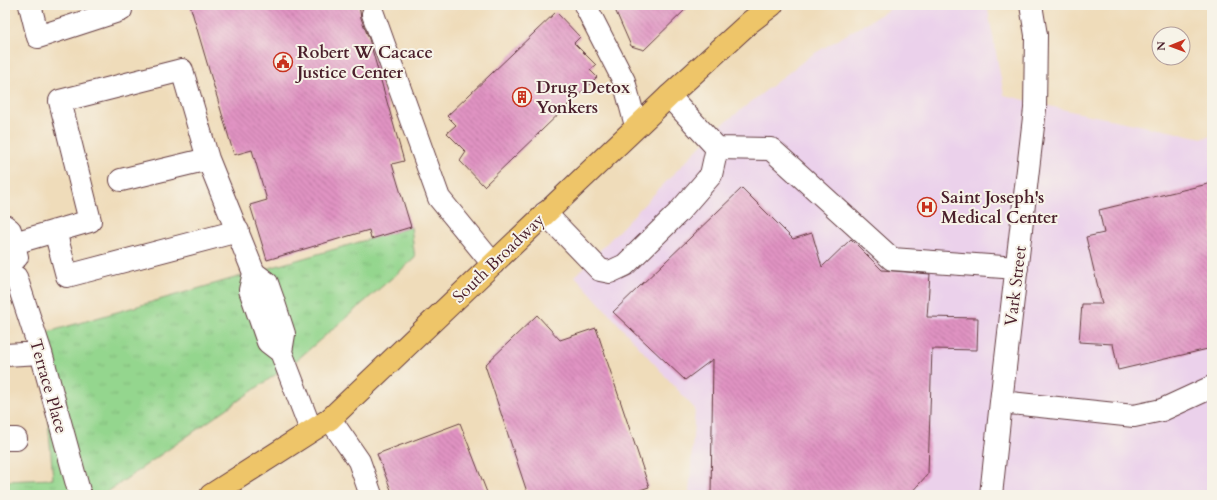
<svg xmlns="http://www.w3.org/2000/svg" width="1217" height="500" font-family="Cardo,serif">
  <defs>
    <pattern id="park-tufts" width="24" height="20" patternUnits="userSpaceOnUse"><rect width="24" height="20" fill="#94d68e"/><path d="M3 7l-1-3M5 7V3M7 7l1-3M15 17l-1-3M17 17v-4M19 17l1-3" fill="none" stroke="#81b77b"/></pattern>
    <pattern id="building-back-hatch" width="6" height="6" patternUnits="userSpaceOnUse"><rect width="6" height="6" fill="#e093c2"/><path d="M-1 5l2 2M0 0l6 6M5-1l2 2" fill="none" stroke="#b8779e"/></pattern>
  </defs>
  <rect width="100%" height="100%" fill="#f7f3e8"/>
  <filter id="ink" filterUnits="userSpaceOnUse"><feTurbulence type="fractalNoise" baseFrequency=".025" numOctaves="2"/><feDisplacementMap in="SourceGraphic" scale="8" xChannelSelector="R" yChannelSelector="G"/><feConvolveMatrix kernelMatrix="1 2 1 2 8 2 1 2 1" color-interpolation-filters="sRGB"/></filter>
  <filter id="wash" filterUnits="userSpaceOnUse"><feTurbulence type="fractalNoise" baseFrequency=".012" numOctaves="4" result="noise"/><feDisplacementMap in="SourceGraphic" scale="16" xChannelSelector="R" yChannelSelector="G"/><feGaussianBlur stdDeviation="0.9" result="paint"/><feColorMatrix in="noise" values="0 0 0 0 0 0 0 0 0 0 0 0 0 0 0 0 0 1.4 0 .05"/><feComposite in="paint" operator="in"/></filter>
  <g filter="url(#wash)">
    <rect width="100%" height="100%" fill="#efdcba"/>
    <path fill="#ebd1eb" d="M897,5H987L1004,95L1070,111L1203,138L1212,136V495H689L695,409L575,276L719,127L810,56Z"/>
    <path fill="url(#park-tufts)" stroke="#6f7a5c" d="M411,227L415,258L298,359L103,495H5V481L53,479L41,334Z"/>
    <g id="blocks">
      <path fill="url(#building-back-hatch)" d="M190,5H359L361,18L369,39L404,161L392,164L411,227L371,239L369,230L267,260L250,205L267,200L252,150L234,155Z
        M613,5H690L644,50L631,46Z
        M556,12L580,37L574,43L596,65L590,70L597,77L484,186L460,161L466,152L447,133L456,125L447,116Z
        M1212,183V348L1118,370L1113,344L1079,342L1082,304H1102L1086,237L1104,233L1099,210Z
        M742,188L793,239L812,233L822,267L851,239L882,270L930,274L927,317L978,318L977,350L932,349L928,474L909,495H711L713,359L685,380L613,312Z
        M537,315L560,340L596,328L649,487L626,495H528L485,365Z
        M460,423L488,495H393L377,454Z"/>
    </g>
  </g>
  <g filter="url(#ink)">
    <use href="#blocks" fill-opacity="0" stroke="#633b40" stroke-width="1"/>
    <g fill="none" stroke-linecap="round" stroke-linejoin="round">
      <defs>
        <path id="minor" d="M30,5L38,37L121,10L115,5
          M585,5L624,81L636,126
          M373,14L439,198L493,264
          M669,96L717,148L771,149L892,259L1017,268
          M121,180L208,159
          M545,213L600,270L610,272L625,265L678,213L711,175L717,148
          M5,226L10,230L17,257
          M55,231L67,276L238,231
          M14,243L90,221L60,101L182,70L208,159L254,273L267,283L273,300L284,334L281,352
          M5,263L7,272L16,277L41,353L80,495
          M254,273L250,290L268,342L281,352L311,430
          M5,355L41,353
          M1001,402L1134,416L1162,410L1212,387
          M330,419L359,461L371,495
          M5,439H16
          M991,495L1001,402L1035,109L1036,35L1031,5"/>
        <path id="major" d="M211,495L330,419L669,96L750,22L772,5"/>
      </defs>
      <use href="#minor" stroke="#633b40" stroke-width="24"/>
      <use href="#major" stroke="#633b40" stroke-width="24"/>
      <use href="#minor" stroke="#fff" stroke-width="22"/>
      <use href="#major" stroke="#eec569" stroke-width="22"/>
    </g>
  </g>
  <defs>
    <symbol id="civic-ring" viewBox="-11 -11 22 22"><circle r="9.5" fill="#f7f3e8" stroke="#c8321e" stroke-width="1.5"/><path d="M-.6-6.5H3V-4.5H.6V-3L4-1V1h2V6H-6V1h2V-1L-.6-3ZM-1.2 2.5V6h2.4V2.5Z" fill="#c8321e"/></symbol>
    <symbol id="building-ring" viewBox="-11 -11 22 22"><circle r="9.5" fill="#f7f3e8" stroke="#c8321e" stroke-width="1.5"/><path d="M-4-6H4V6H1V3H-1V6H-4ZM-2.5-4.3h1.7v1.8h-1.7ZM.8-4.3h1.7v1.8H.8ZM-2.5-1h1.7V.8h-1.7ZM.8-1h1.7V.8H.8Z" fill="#c8321e"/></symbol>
    <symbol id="hospital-ring" viewBox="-11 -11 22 22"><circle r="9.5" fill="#f7f3e8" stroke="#c8321e" stroke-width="1.5"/><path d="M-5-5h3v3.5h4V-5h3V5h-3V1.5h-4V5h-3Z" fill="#c8321e"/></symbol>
  </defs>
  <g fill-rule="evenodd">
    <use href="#civic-ring" x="272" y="51" width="22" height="22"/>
    <use href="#building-ring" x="511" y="86" width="22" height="22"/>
    <use href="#hospital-ring" x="916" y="196" width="22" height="22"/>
  </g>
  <g text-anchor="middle" stroke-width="4" stroke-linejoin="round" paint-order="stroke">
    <g font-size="17" font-weight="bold" fill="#4a1f2b" stroke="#f7f3e8" text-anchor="start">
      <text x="297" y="58">Robert W Cacace<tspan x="297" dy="20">Justice Center</tspan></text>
      <text x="536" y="93">Drug Detox<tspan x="536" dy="20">Yonkers</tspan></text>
      <text x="941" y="203">Saint Joseph's<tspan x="941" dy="20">Medical Center</tspan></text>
    </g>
    <g font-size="17" fill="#4a1f2b" stroke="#f7f3e8">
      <text transform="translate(498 258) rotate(-44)" y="6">South Broadway</text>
      <text transform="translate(1015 286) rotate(-83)" y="6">Vark Street</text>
      <text transform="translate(49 386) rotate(74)" y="6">Terrace Place</text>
    </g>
  </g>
  <rect width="1217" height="500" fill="none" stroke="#f7f3e8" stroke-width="20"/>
  <g transform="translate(1171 46) rotate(269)"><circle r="19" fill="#f7f3e8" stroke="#b29e9c"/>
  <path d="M0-3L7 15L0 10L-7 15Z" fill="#c8321e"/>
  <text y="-6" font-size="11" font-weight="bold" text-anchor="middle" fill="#4a1f2b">N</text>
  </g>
</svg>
